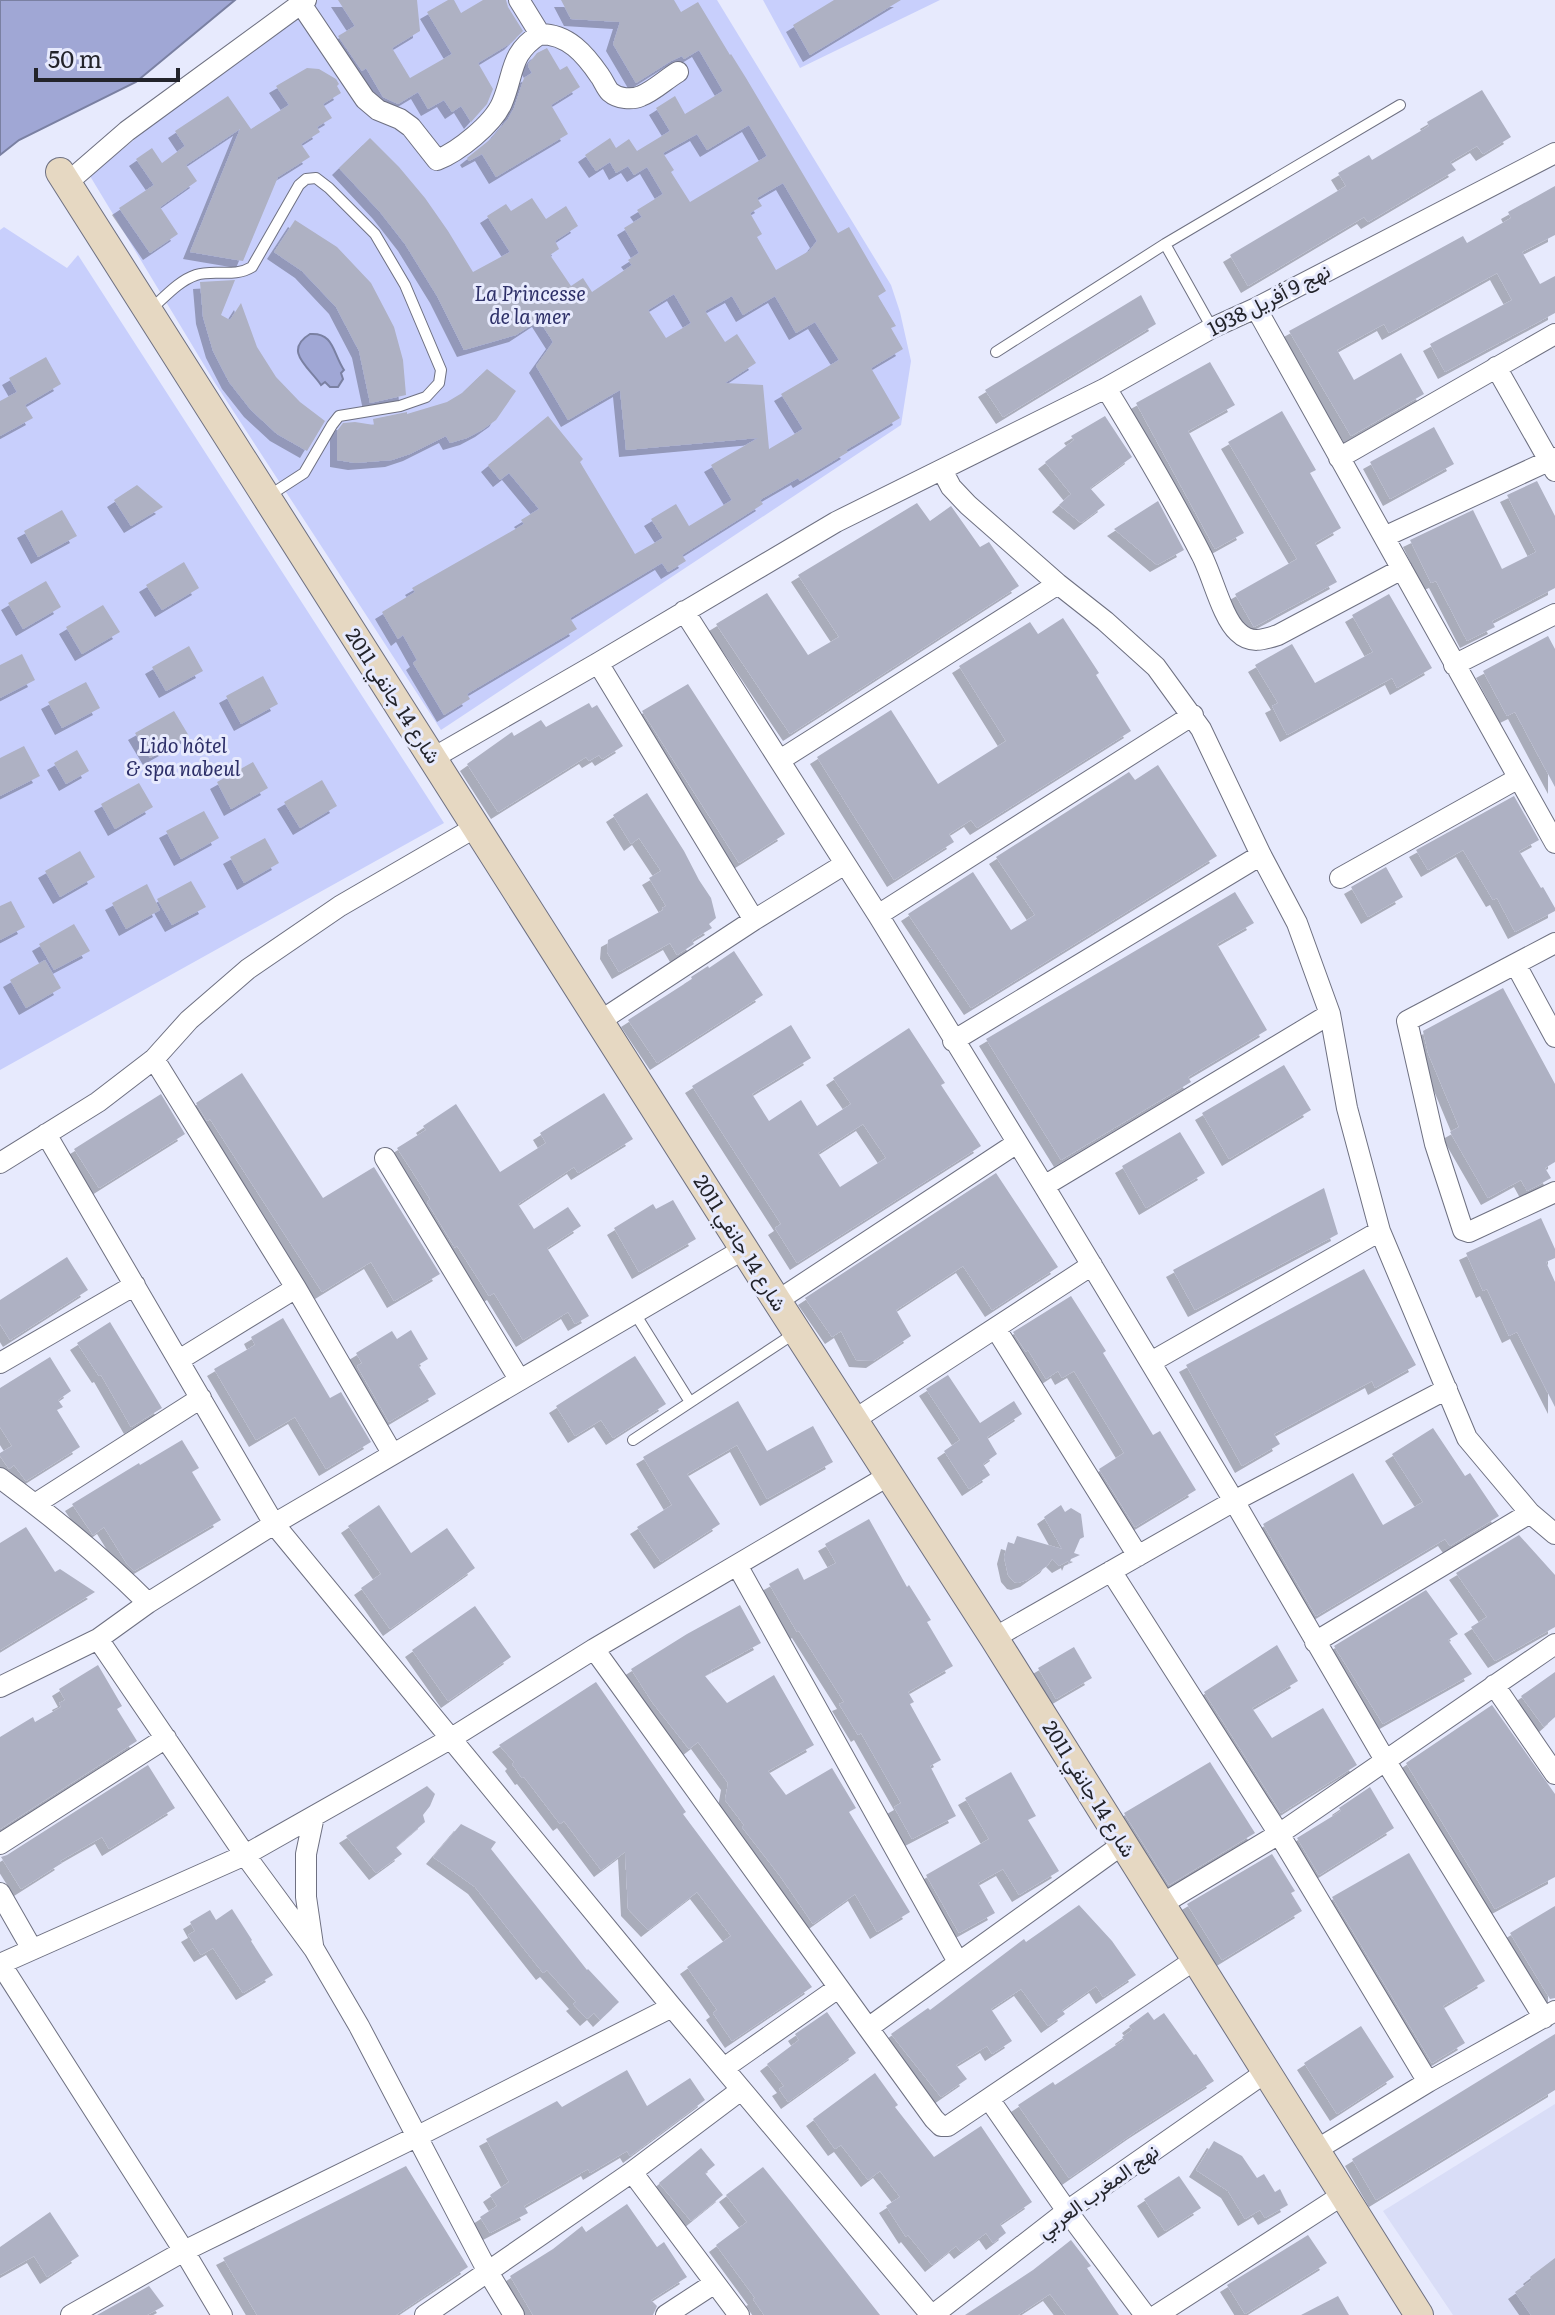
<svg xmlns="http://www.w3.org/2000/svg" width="1555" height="2315" font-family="Literata,Vazirmatn,serif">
  <defs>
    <filter id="shadow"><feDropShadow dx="-7" dy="7" stdDeviation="0" flood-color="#0004"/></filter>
  </defs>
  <rect width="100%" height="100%" fill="#e7eafd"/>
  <path fill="#d9ddf7" d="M1555,2104V2315H1453L1383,2211Z"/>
  <path fill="#c8cffc" d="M304,0H717L891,285L900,312L911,361L901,425L441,730L215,383L90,176Z
    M763,0H940L800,68Z
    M4,227L67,268L78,255L444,823L0,1070V230Z"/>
  <path fill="#a0a7d5" stroke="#7a80a2" stroke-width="2" d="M0,0H235L136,82L19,140L0,155Z
    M310,334C334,332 333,354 344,370L341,373L343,379L338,387H330L325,382L321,385C310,368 282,351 310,334Z"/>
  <path fill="#aeb1c3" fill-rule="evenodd" filter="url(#shadow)" d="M338,0H417L420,31L392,48L410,78L452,54L427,12L448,0H454L461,13L483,0H506L508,7L523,31L511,43L478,63L493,89L487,104L471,122L461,106L452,112L444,100L428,109L418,92L398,104L383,97L366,68L362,71L338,36L355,26Z
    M561,0H674L681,12L698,2L730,55L731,54L746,78L838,233L849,227L886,291L878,296L896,326L891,328L903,349L871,368L900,418L846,450L848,452L800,481L798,478L760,500L763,504L682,555L686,561L668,572L662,563L570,618L577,629L467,694L470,699L444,715L413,663L417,660L403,635L398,639L382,612L415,592L412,588L524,524L521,520L539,509L509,473L500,480L488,465L548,416L583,459L580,462L635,554L663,538L651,519L676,504L689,526L732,500L711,465L758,438L626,450L620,390L568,420L536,366L553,342L539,320L516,335L464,350L437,296L405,244L380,212L339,168L370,138L399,167L425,198L448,231L473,272L510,252L487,216L506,204L511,211L532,198L546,219L566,206L578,226L555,241L559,249L550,255L571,286L583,278L592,292L632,265L628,260L639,253L624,228L642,217L637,210L663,194L647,167L634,175L628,166L616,173L610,162L596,171L585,155L610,138L616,148L629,139L637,151L670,131L656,108L675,96L685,114L723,91L699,50L684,59L682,56L671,61L636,83L613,44L620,22L571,19ZM749,125L767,156L690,202L671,172L674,170L663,153L697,134L707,150ZM783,183L817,241L809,251L776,270L757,237L762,234L750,213L762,206L757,198ZM674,294L691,323L666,338L648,310ZM732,296L743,315L775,296L796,333L815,322L839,360L781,394L803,429L769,449L763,385L725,383L756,363L737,334L725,342L705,311Z
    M834,0H901L810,55L793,25Z
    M547,48L560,70L567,66L580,87L551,105L568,134L496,177L482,154L469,161L467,158L492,138L508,119L514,108L524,78L532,73L528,66L529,63L537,53Z
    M307,68L319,69L336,79L339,84L337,86L341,93L323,104L332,118L317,127L320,132L301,144L310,157L278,177L243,261L190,252L240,129L186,165L197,181L160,207L178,234L150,253L119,208L154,185L136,159L152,148L162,163L185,146L175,131L228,96L251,129L289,105L276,86Z
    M1482,90L1511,137L1483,154L1477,146L1450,162L1456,170L1368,222L1364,217L1248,286L1230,255L1346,186L1338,173L1369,155L1372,160L1429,126L1427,122Z
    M1555,186V235L1522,252L1540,284L1555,276V313L1445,372L1430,344L1512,300L1497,273L1389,333L1384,324L1337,350L1354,380L1401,353L1424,394L1351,436L1289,331L1463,236L1467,243L1511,218L1508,212Z
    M295,220L337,247L371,283L394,327L403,360L406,395L370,403L359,351L336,307L302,271L274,252Z
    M235,280L221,315L230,320L241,303L257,347L276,377L300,402L325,421L307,451L277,434L251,410L229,382L213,351L203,317L200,282Z
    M1141,295L1156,324L1003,417L985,390Z
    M46,357L61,384L25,405L33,418L0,436V401L17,392L9,378Z
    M1210,362L1235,405L1188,431L1244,533L1215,549L1136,403Z
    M487,369L516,391L496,420L482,430L467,438L450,443L446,436L410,454L392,460L355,463L337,460V431L343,423L355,422L374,425L373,419L407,412V414L447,402L462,393Z
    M1282,411L1316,470L1310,473L1341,528L1315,543L1337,582L1254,627L1235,594L1297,559L1228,442Z
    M1105,416L1132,457L1090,488L1105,505L1081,523L1059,505L1071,494L1045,462L1074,440L1071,436Z
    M1434,427L1454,464L1390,499L1370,462Z
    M1537,481L1555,516V588L1492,621L1495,627L1467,641L1436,581L1431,583L1410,540L1473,510L1502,569L1536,552L1507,495Z
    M137,485L163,507L131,526L114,500Z
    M1158,501L1184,550L1157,565L1114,529Z
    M917,503L930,521L951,506L980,547L989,542L1019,586L790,734L716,624L767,593L808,655L839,637L798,575Z
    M62,510L77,536L38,557L24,531Z
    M184,562L199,588L162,610L146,585Z
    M46,581L61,607L23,629L8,603Z
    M1389,594L1432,668L1397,688L1392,678L1287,735L1272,706L1278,703L1255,665L1292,644L1315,683L1373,652L1352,615Z
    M103,605L120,632L82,654L66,627Z
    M1063,618L1099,673L1096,675L1131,731L977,828L971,820L949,834L954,842L894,880L817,757L891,710L938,784L1006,741L959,666L1030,622L1038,634Z
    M1548,636L1555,649V787L1515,712L1507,716L1483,671Z
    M189,646L203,671L166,691L152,667Z
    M22,654L35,680L0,698V665Z
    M263,676L278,704L241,724L226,696Z
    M86,682L100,708L62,728L48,702Z
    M688,684L785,834L739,863L642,711Z
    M589,703L592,708L597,705L623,746L602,759L599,755L589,761L586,757L498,812L467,764L512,732L514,736L541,720L546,727Z
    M174,711L189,736L150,758L135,733Z
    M24,746L40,776L0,796V758Z
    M77,750L89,771L66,784L54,763Z
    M253,762L268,788L231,809L217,782Z
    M1158,765L1217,856L971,1008L908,914L973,872L1011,930L1035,915L996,857L1129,772L1135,780Z
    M322,780L337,806L300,828L284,802Z
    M139,783L153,807L115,829L101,804Z
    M647,793L684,851L699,880L711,898L716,918L709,924L712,928L692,940L694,944L677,955L670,943L619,972L607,952L608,940L663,910L662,908L666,906L649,878L661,871L639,838L631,844L613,815Z
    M1514,796L1539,840L1519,851L1541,888L1543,887L1555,908V911L1515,932L1497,898L1493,900L1463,850L1428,870L1416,850Z
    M204,811L219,838L181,859L166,831Z
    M265,838L279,863L244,883L230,857Z
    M80,851L95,877L60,897L45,871Z
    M1386,867L1403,897L1368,917L1351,887Z
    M191,881L206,907L172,925L157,899Z
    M147,884L160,910L126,929L112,903Z
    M1235,892L1254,923L1217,944L1267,1030L1188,1077L1191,1082L1061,1160L986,1039Z
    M11,901L25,927L0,940V906Z
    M74,924L90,951L54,970L39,944Z
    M734,951L763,995L657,1063L628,1020L692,979L691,977L708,966L709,968Z
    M45,960L61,988L26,1008L10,980Z
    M1503,988L1555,1084V1162L1545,1168L1551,1178L1537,1186L1527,1191L1521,1180L1488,1198L1450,1132L1459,1127L1428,1053L1423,1031Z
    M791,1025L811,1058L752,1094L769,1121L801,1100L817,1126L851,1104L833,1078L909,1028L945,1083L941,1085L981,1146L797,1263L775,1228L781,1224L692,1086ZM863,1124L886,1158L840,1187L818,1153Z
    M1284,1065L1311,1110L1229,1159L1202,1113Z
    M242,1073L323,1198L374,1167L440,1274L394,1301L371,1262L322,1292L210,1119L207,1121L196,1103Z
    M604,1093L633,1139L578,1173L574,1167L518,1204L534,1229L568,1207L581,1226L547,1248L589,1316L575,1324L568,1312L523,1340L494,1293L489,1296L457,1246L455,1248L427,1202L430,1199L397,1148L426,1130L423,1126L456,1104L500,1172L546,1143L540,1133Z
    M161,1094L185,1134L99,1188L74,1149Z
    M1180,1132L1205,1173L1146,1208L1122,1166Z
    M996,1173L1058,1267L992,1310L963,1266L896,1310L911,1336L873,1361L856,1360L841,1331L832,1337L805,1298Z
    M1324,1188L1338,1234L1195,1310L1173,1270Z
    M673,1200L696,1239L639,1272L614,1228L653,1204L656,1209Z
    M1541,1218L1555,1249V1258L1546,1262L1555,1282V1407L1517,1332L1509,1336L1487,1289L1483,1291L1466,1253Z
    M67,1257L88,1290L10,1340L0,1324V1300Z
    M1364,1269L1416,1365L1375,1388L1372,1381L1274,1434L1280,1444L1242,1466L1186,1365Z
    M1071,1296L1106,1351L1103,1353L1153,1435L1160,1431L1196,1490L1135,1527L1099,1469L1124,1453L1074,1371L1062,1378L1058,1371L1046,1379L1028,1350L1026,1352L1013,1332Z
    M283,1318L330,1398L341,1392L371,1442L326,1469L295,1417L256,1440L214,1369L255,1345L251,1337Z
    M110,1322L162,1408L131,1427L101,1375L99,1376L77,1343Z
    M411,1330L428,1359L418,1365L436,1394L389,1422L357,1366L362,1363L356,1353L392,1331L397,1339Z
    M635,1356L666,1404L613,1438L601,1420L575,1436L556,1406Z
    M50,1357L71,1391L58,1400L63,1407L57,1410L80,1447L26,1481L14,1465L9,1469L0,1456V1453L12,1446L0,1427V1388Z
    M948,1375L980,1423L1014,1401L1022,1414L987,1437L997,1454L983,1464L990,1475L969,1489L944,1451L960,1440L926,1389Z
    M738,1401L767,1451L813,1426L833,1462L767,1499L737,1445L687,1474L720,1524L661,1562L637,1527L672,1505L643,1457Z
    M1433,1428L1465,1476L1470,1473L1499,1516L1450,1546L1445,1539L1316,1616L1263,1524L1353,1473L1383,1525L1423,1502L1392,1454Z
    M182,1440L199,1468L192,1472L221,1520L134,1571L127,1564L104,1527L93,1535L72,1504L139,1463L140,1465Z
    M379,1505L411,1553L447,1528L475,1568L390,1629L361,1588L381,1574L348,1526Z
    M1061,1505L1065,1512L1071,1508L1081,1514L1084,1537L1080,1539L1074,1553L1080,1555L1071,1559L1069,1564L1068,1561L1059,1566L1052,1559L1047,1566L1027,1580L1018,1583L1014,1582L1008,1575L1004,1557L1008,1542L1014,1544L1017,1536L1062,1549L1044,1517Z
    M869,1519L907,1587L909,1585L931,1620L927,1622L953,1666L908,1692L914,1702L910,1704L941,1760L930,1766L956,1816L912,1839L894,1807L901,1803L861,1733L858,1735L839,1704L844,1702L799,1631L797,1632L769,1584L798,1568L804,1580L836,1563L825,1544Z
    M26,1527L55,1572L60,1569L95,1592L0,1650V1543Z
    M1519,1535L1555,1575V1627L1495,1661L1471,1627L1487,1617L1456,1573Z
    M1426,1590L1458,1634L1448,1640L1472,1674L1383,1724L1334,1646Z
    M740,1605L761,1643L711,1670L712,1672L705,1676L727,1703L774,1675L814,1745L768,1771L786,1795L832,1768L856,1808L849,1812L910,1912L877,1932L855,1894L813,1924L780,1876L742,1827L744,1825L725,1800L728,1783L698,1742L689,1749L652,1702L631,1669L687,1634Z
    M475,1606L511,1657L448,1701L412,1650Z
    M1277,1645L1298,1681L1252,1708L1272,1738L1323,1708L1357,1765L1281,1813L1204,1692Z
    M1074,1647L1092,1678L1056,1699L1038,1668Z
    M98,1665L122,1706L117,1709L137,1741L0,1829V1737L33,1717L35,1722L61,1707L59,1703L65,1700L59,1689Z
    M1555,1672V1717L1544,1727L1521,1696Z
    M596,1682L686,1812L683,1814L812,1987L732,2041L713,2013L717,2010L687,1967L731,1936L697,1892L648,1930L628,1909L625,1852L601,1870L564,1821L560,1824L524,1777L522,1778L512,1764L514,1762L499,1745Z
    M1492,1705L1555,1794V1877L1495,1909L1406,1763Z
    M1210,1762L1255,1833L1169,1885L1124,1813Z
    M148,1765L175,1808L109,1849L102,1837L60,1861L62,1863L21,1889L1,1857L7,1855Z
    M1011,1772L1036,1816L1028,1820L1059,1871L1019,1895L1003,1869L978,1883L995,1913L959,1933L926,1875L989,1839L965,1798Z
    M427,1786L435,1794L430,1806L423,1815L425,1822L396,1847L402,1854L376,1873L346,1836Z
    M1370,1787L1394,1828L1319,1875L1297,1838L1341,1811L1339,1808Z
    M461,1824L496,1842L491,1849L587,1970L588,1969L619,2002L600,2020L594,2013L587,2019L573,2004L576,2002L547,1970L543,1973L475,1887L433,1857Z
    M1409,1853L1485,1981L1443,2006L1465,2043L1432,2063L1332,1897Z
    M1272,1854L1295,1891L1291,1893L1302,1911L1222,1960L1187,1904Z
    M1079,1905L1112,1941L1136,1975L1103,1997L1096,1986L1062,2010L1065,2014L1048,2026L1021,1989L991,2009L1012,2041L992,2054L987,2046L956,2065L967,2079L941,2097L891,2034L928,2008L930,2010L1024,1939L1026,1942Z
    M1555,1906V1998L1550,1999L1510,1933Z
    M232,1909L252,1940L251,1941L273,1975L243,1993L213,1948L201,1955L188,1935L195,1931L190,1922L210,1910L216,1920Z
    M827,2012L856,2053L788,2102L779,2089L784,2086L767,2064L799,2040L795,2034Z
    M1148,2012L1154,2020L1164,2013L1194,2055L1196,2054L1214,2081L1135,2132L1069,2178L1018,2105L1053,2082L1055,2085L1124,2040L1122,2037L1132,2030L1129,2026Z
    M1361,2026L1394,2077L1337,2114L1304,2063Z
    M1555,2034V2090L1376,2200L1352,2159Z
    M627,2070L647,2106L690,2078L705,2100L630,2156L627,2151L590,2173L588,2169L524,2206L528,2213L490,2233L480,2217L497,2206L490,2195L509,2182L486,2139L557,2101L562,2107Z
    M875,2073L898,2105L895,2107L934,2157L981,2126L1032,2202L1000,2224L1006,2233L993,2243L986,2233L961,2252L956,2246L932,2265L908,2235L906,2237L886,2206L900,2197L880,2171L868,2180L841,2145L835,2149L813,2119Z
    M1214,2141L1242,2156L1257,2178L1264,2174L1275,2192L1280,2189L1288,2205L1265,2218L1260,2210L1245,2219L1228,2191L1196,2170Z
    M701,2148L715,2165L705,2173L723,2195L691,2221L659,2183Z
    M406,2166L468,2267L396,2315H257L223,2258Z
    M763,2167L792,2203L880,2315H764L753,2299L755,2298L716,2245L747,2222L726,2195Z
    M1179,2176L1201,2208L1165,2231L1144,2199Z
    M627,2204L657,2247L664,2242L687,2277L651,2300L657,2306L653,2315H533L510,2276L553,2249L582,2226L586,2232Z
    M50,2212L79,2256L47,2277L34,2256L0,2275V2247Z
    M1308,2235L1327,2263L1245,2314L1227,2285Z
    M1071,2240L1091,2266L1087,2268L1119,2315H1066L1050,2294L1018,2315H965L1033,2270Z
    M1555,2258V2315H1531L1515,2292L1532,2280L1530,2277Z
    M149,2286L164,2306L147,2315H97Z
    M1338,2296L1349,2315H1301Z"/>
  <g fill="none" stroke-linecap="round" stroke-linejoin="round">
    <defs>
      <path id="lane" d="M1165,244L1212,328
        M150,310C164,298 178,281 196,275C214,269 234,278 252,267L299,185L306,179L316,178L329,188L375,234L405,285L441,370L439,383L426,397L400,406L339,416L332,425L304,473L270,495
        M996,352L1165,244L1400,105
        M634,1312L690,1402
        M633,1440L795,1333"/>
      <path id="street" d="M519,0L540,34C568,34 585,54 600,76C603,80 606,88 610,92C618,99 632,100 641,96C654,91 666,79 678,72
        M301,4L365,99L378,110L400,119L411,127L437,160C458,152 493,124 502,103C515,72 509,54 540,34
        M67,183L127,131L306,0
        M1256,308L1555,843
        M1496,367L1555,471
        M1106,388C1139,442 1172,497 1201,554C1212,574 1222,618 1238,632C1250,644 1263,640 1278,635L1402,569
        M1339,458L1555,334
        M942,470L951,487L968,505L1058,584L1105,621L1156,667L1201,729L1261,855L1297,923L1330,1014L1347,1108L1380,1231L1467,1438L1530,1513L1555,1534
        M1384,537L1555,458
        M684,611L878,915L1044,1186L1234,1501L1385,1760L1544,2018
        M598,663L754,920
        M1454,665L1555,614
        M433,758L598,663L836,522L1106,388L1212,328L1256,308L1555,153
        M780,760L1058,584
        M1340,878L1517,779
        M878,915L1193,715
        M1555,943L1407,1021L1435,1144L1463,1230L1469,1232L1555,1192
        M1516,965L1555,1037
        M600,1021L754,920L845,864
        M953,1041L1261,855
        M154,1059L296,1288L392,1453
        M46,1134L274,1524L672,2007L931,2315
        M385,1158L519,1379
        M0,1163L98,1102L154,1059L189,1020L248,969L340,906L476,827
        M1044,1186L1330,1014
        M777,1301L1017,1143
        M996,1329L1138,1556
        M179,1360L296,1288
        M1151,1362L1380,1231
        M0,1363L135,1285
        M854,1420L1092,1265
        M0,1478C53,1517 102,1557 148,1603
        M35,1504L201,1398
        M737,1565L958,1962
        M1111,1571L1279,1834L1428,2082
        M994,1638L1234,1501L1447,1389
        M98,1639L245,1855L314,1949L359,2026L488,2272L514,2315
        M1315,1642L1530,1513
        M594,1649L868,2028
        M1494,1685L1555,1774
        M0,1687L98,1639L148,1603L274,1524L744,1249
        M0,1844L166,1738
        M1123,1844L868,2028L934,2119L941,2126H948L1196,1959
        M0,1893L32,1949
        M1162,1904L1279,1834L1555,1644
        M313,1945L306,1897V1854L314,1816
        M0,1963L184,2251L222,2315
        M0,1964L245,1855L450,1739L594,1649L888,1476
        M724,2068L838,1988
        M989,2099L1067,2211L1145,2315
        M1316,2150L1428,2082L1555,2011
        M632,2172L739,2315
        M71,2315L184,2251L416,2137L672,2007
        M425,2315L632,2172L741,2090
        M666,2315L715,2283
        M933,2315L1067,2211L1266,2072
        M1157,2315L1344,2194"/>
      <path id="secondary" d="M60,172L777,1301L994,1638L1419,2315"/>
    </defs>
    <use href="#lane" stroke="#6e7081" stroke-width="12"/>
    <use href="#street" stroke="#6e7081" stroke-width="22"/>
    <use href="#secondary" stroke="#6e7081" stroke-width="30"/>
    <use href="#lane" stroke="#fff" stroke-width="10"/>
    <use href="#street" stroke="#fff" stroke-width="20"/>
    <use href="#secondary" stroke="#e6d8c2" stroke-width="28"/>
  </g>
  <g text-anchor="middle" stroke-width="6" stroke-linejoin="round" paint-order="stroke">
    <g font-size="20" font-style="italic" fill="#2d2f68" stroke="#e7eafd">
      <text x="530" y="301">La Princesse<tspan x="530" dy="23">de la mer</tspan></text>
      <text x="183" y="753">Lido hôtel<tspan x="183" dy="23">&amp; spa nabeul</tspan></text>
    </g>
    <g font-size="20" fill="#23242b" stroke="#e7eafd">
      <text transform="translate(1269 300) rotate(-27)" y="7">نهج 9 أفريل 1938</text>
      <text transform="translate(393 696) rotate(57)" y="7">شارع 14 جانفي 2011</text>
      <text transform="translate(740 1243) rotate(58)" y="7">شارع 14 جانفي 2011</text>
      <text transform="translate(1089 1789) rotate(58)" y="7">شارع 14 جانفي 2011</text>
      <text transform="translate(1098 2191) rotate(-36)" y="7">نهج المغرب العربي</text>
    </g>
  </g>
  <path d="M36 68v12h142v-12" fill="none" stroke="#23242b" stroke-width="4"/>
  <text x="48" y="68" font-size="24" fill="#23242b" stroke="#e7eafd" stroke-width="6" paint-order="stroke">50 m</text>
</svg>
